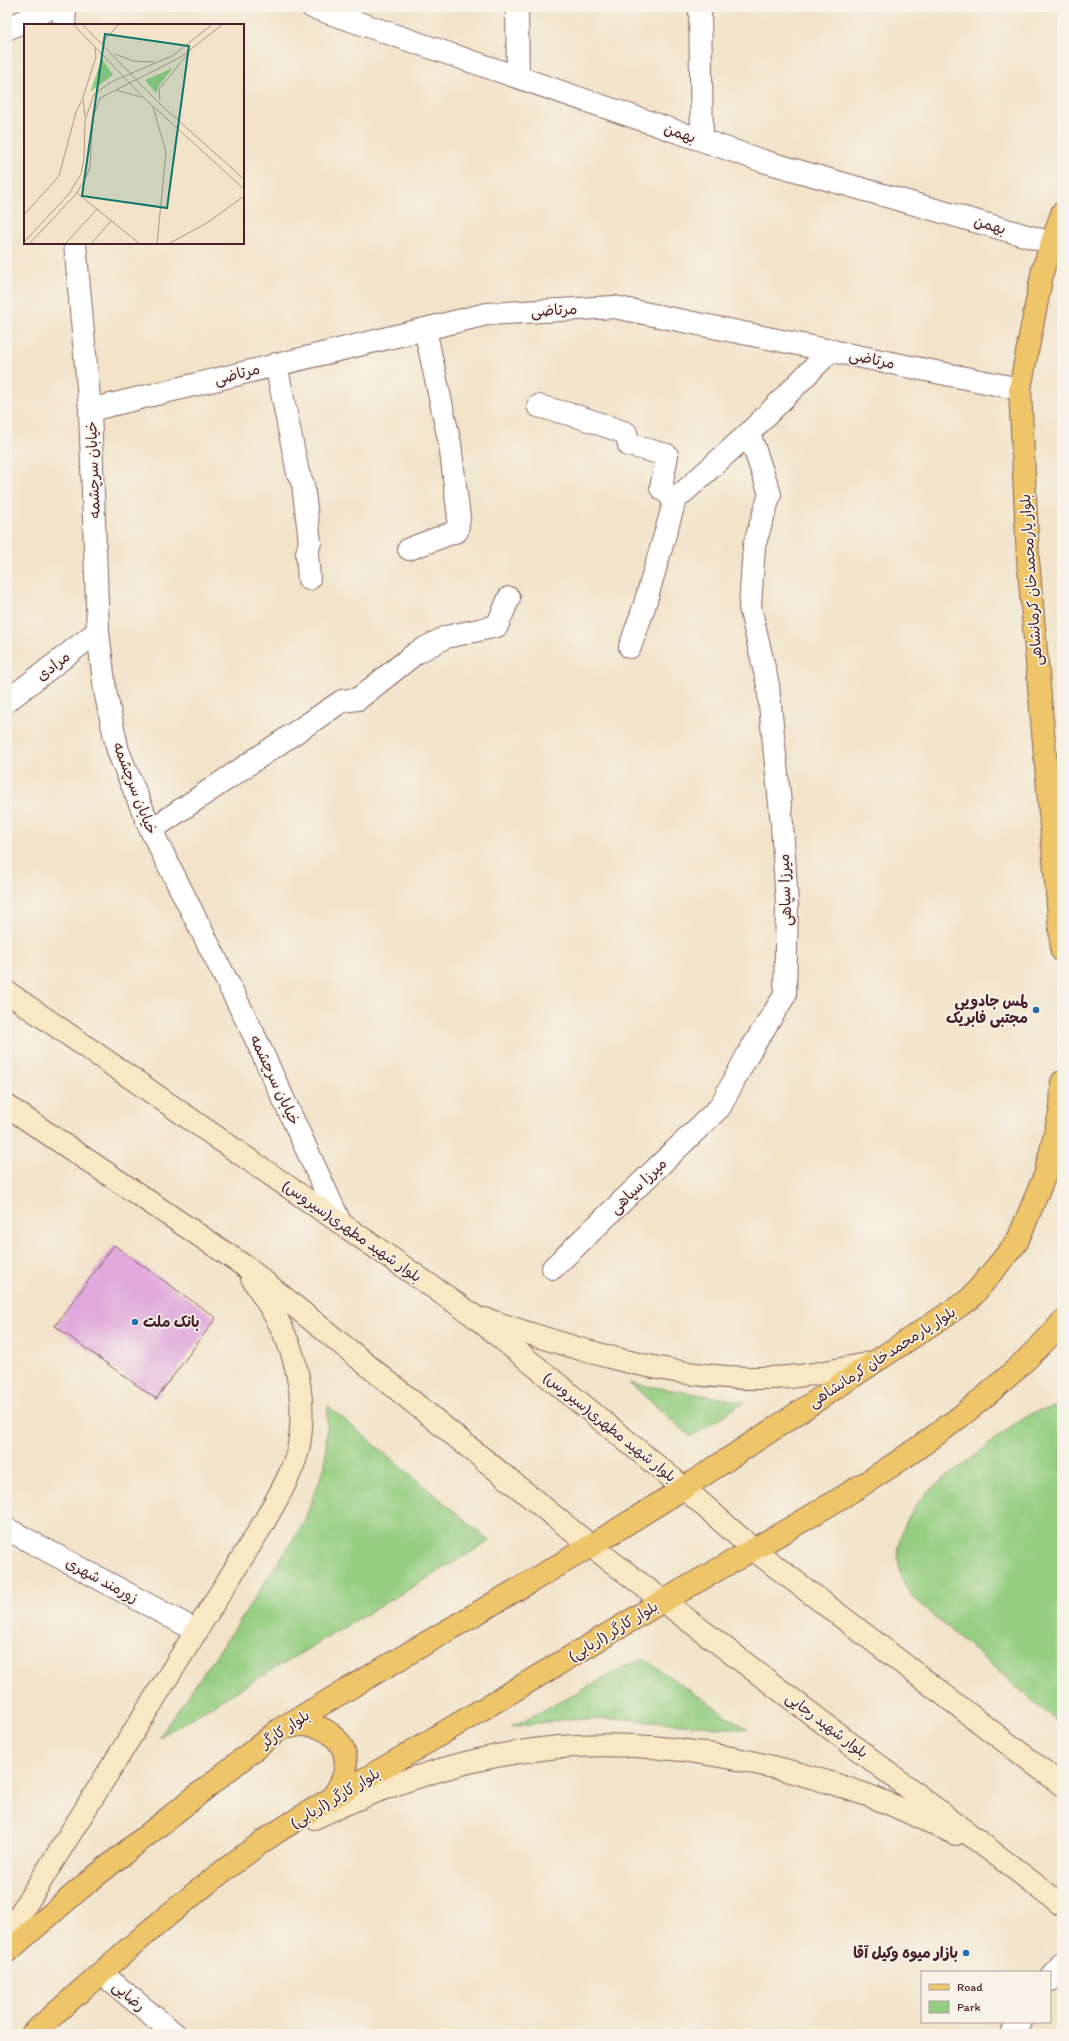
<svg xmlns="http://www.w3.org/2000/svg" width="1069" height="2041" font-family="Itim,'Playpen Sans Arabic',sans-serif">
  <rect width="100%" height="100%" fill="#f7f3e8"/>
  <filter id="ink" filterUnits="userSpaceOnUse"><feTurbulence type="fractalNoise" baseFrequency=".025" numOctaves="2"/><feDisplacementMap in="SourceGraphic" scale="8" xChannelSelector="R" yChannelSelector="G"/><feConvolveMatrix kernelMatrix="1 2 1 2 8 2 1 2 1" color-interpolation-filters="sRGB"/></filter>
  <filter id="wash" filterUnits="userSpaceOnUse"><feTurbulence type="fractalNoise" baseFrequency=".012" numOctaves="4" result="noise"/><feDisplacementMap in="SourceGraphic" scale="16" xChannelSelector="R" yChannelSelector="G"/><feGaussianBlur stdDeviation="0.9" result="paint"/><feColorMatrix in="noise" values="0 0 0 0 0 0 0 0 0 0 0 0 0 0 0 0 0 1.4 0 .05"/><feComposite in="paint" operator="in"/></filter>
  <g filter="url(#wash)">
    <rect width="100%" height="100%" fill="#f2e3c9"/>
    <path fill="#95ce81" stroke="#707656" d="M630,1383L744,1402L691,1437Z
      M1062,1403V1713L1060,1724L913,1598C888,1565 897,1525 924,1496C937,1482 955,1471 970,1460C989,1444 1009,1427 1031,1414C1040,1408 1053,1410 1062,1403Z
      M328,1406L490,1541L159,1737L238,1624L303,1524L325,1466Z
      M642,1658L748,1730L629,1719H569L511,1727Z"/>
    <g id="blocks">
      <path fill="#e0a8db" d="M114,1245L216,1318L156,1399L55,1326Z"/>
    </g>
  </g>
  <g filter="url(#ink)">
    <use href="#blocks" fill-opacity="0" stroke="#856462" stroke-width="1"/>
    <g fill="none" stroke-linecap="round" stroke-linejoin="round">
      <defs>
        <path id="minor" d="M312,7L763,161L1052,243
          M517,7L518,76
          M700,7L702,140
          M7,29L53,7
          M276,364L298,473L303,484L310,542L307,553L309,579
          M538,406L580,417L626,433L629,445L667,455L661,488L675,500
          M90,410L487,314L614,307L1020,389
          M409,549L457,531L459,518L450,444L425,329
          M630,647L644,607L675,500L749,433L831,350
          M7,701L98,631
          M151,830L342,701L358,699L416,653L446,637L497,626L509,598
          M553,1268L720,1107L748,1054L785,995L787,905L782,824L768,685L750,607L754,546L770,494L749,433
          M7,1529L197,1631
          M101,1973L175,2034"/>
        <path id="tertiary" d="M64,25L65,7
          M75,243L90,410L98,631L105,691L118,751L151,830L254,1035L340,1222
          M1050,1980L1062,1963
          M1012,2034L1020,2022"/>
        <path id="secondary" d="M7,992L473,1315L684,1488L754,1550L1062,1785
          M7,1106L246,1267L591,1546L1062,1905
          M485,1319C575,1349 670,1380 766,1378C802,1378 837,1370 871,1363
          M314,1818C385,1785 463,1758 541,1749C649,1736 765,1759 867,1795C897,1806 927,1821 956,1834
          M7,1935L260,1529C273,1506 292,1475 298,1450C306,1411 300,1366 283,1331C275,1313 262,1295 252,1278"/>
        <path id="primary" d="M1062,213L1043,269L1020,389L1028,559L1062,951
          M285,1728C291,1727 297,1725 303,1725C328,1725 350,1744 345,1771C343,1781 337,1790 332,1798
          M7,1952L87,1883L280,1729L591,1546L684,1488L970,1299L1017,1242L1045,1175L1061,1109L1062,1082
          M32,2034C108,1967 183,1898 265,1840C312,1808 362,1781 411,1752C490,1704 570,1657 650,1609C771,1537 898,1475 1004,1380C1024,1362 1045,1343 1062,1322"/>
      </defs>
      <use href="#minor" stroke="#856462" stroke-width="24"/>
      <use href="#tertiary" stroke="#856462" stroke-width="24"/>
      <use href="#secondary" stroke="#856462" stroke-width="24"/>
      <use href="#primary" stroke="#856462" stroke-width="24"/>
      <use href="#minor" stroke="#fff" stroke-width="22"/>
      <use href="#tertiary" stroke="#fff" stroke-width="22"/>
      <use href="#secondary" stroke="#f8e8c3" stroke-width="22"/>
      <use href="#primary" stroke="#eec569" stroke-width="22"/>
    </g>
  </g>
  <g fill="#1f6fb2" stroke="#f7f3e8" stroke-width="1.5">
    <circle cx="1036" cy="1010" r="4"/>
    <circle cx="135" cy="1322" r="4"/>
    <circle cx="966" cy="1953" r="4"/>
  </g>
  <g text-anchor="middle" stroke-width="3.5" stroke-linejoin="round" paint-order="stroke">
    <g font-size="15" fill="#4a1f2b" stroke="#f7f3e8">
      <text transform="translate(680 133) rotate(19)" y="5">بهمن</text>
      <text transform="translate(990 225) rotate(16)" y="5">بهمن</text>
      <text transform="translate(554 310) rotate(-3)" y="5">مرتاضی</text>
      <text transform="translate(872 359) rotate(12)" y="5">مرتاضی</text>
      <text transform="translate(237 374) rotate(-14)" y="5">مرتاضی</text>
      <text transform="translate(93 470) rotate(-92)" y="5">خیابان سرچشمه</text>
      <text transform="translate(1031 580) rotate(-94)" y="5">بلوار یارمحمدخان کرمانشاهی</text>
      <text transform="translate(53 666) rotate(-38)" y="5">مرادی</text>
      <text transform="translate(135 788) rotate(69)" y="5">خیابان سرچشمه</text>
      <text transform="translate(785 890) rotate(-92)" y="5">میرزا سپاهی</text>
      <text transform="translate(275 1080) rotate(65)" y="5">خیابان سرچشمه</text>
      <text transform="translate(638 1186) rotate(-44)" y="5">میرزا سپاهی</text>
      <text transform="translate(352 1231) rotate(35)" y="5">بلوار شهید مطهری(سیروس)</text>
      <text transform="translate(882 1357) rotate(-33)" y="5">بلوار یارمحمدخان کرمانشاهی</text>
      <text transform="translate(610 1427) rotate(39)" y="5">بلوار شهید مطهری(سیروس)</text>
      <text transform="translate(102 1580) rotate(28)" y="5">زورمند شهری</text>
      <text transform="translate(613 1631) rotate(-31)" y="5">بلوار کارگر (اربابی)</text>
      <text transform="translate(827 1725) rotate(37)" y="5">بلوار شهید رجایی</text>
      <text transform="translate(285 1729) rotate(-34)" y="5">بلوار کارگر</text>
      <text transform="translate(335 1798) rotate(-31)" y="5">بلوار کارگر (اربابی)</text>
      <text transform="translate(129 1996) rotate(40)" y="5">رضایی</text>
    </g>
    <g font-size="15" font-weight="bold" fill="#4a1f2b" stroke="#f7f3e8" text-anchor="end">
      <text x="1028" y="1006">لمس جادویی<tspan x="1028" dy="17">مجتبی فابریک</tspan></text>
      <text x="143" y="1327" text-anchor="start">بانک ملت</text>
      <text x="958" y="1958">بازار میوه وکیل آقا</text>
    </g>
  </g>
  <g transform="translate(24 24)">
    <rect width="220" height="220" fill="#f2e3c9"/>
    <path d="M78,35L89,51L66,68L76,40ZM149,44L136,60L132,69L121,56Z" fill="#95ce81"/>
    <path fill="none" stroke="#af958a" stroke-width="1" d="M49,0L120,74L220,165M58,0L137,81L220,155M78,19L95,0M91,30L109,37L130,38M92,66L117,73M136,77L135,65L163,31M129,83L142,128L133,220M61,93L59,73L72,33L71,24M53,169L116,220M0,191L35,152L52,88L58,76M0,218L45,170L57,150L60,134L61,96L70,70L89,57L148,32L189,0M5,220L53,169L63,151L66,142L69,93L76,74L157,33L199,0M41,220L73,185M67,220L87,197M144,220L183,199L220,172"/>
    <path fill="#0f766e" fill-opacity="0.15" stroke="#0f766e" stroke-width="2" d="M81,10L165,22L143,184L58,172Z"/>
    <rect width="220" height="220" fill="none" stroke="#4a1f2b" stroke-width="2"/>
  </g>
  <rect width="1069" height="2041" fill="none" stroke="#f7f3e8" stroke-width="24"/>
  <rect x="921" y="1971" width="130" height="52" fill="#f7f3e8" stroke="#b29e9c"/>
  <rect x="929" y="1984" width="20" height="6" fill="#eec569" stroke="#b29e9c"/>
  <text x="957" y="1991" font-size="12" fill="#4a1f2b">Road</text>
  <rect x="929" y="2001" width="20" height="12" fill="#95ce81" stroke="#b29e9c"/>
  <text x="957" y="2011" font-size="12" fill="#4a1f2b">Park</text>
</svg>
